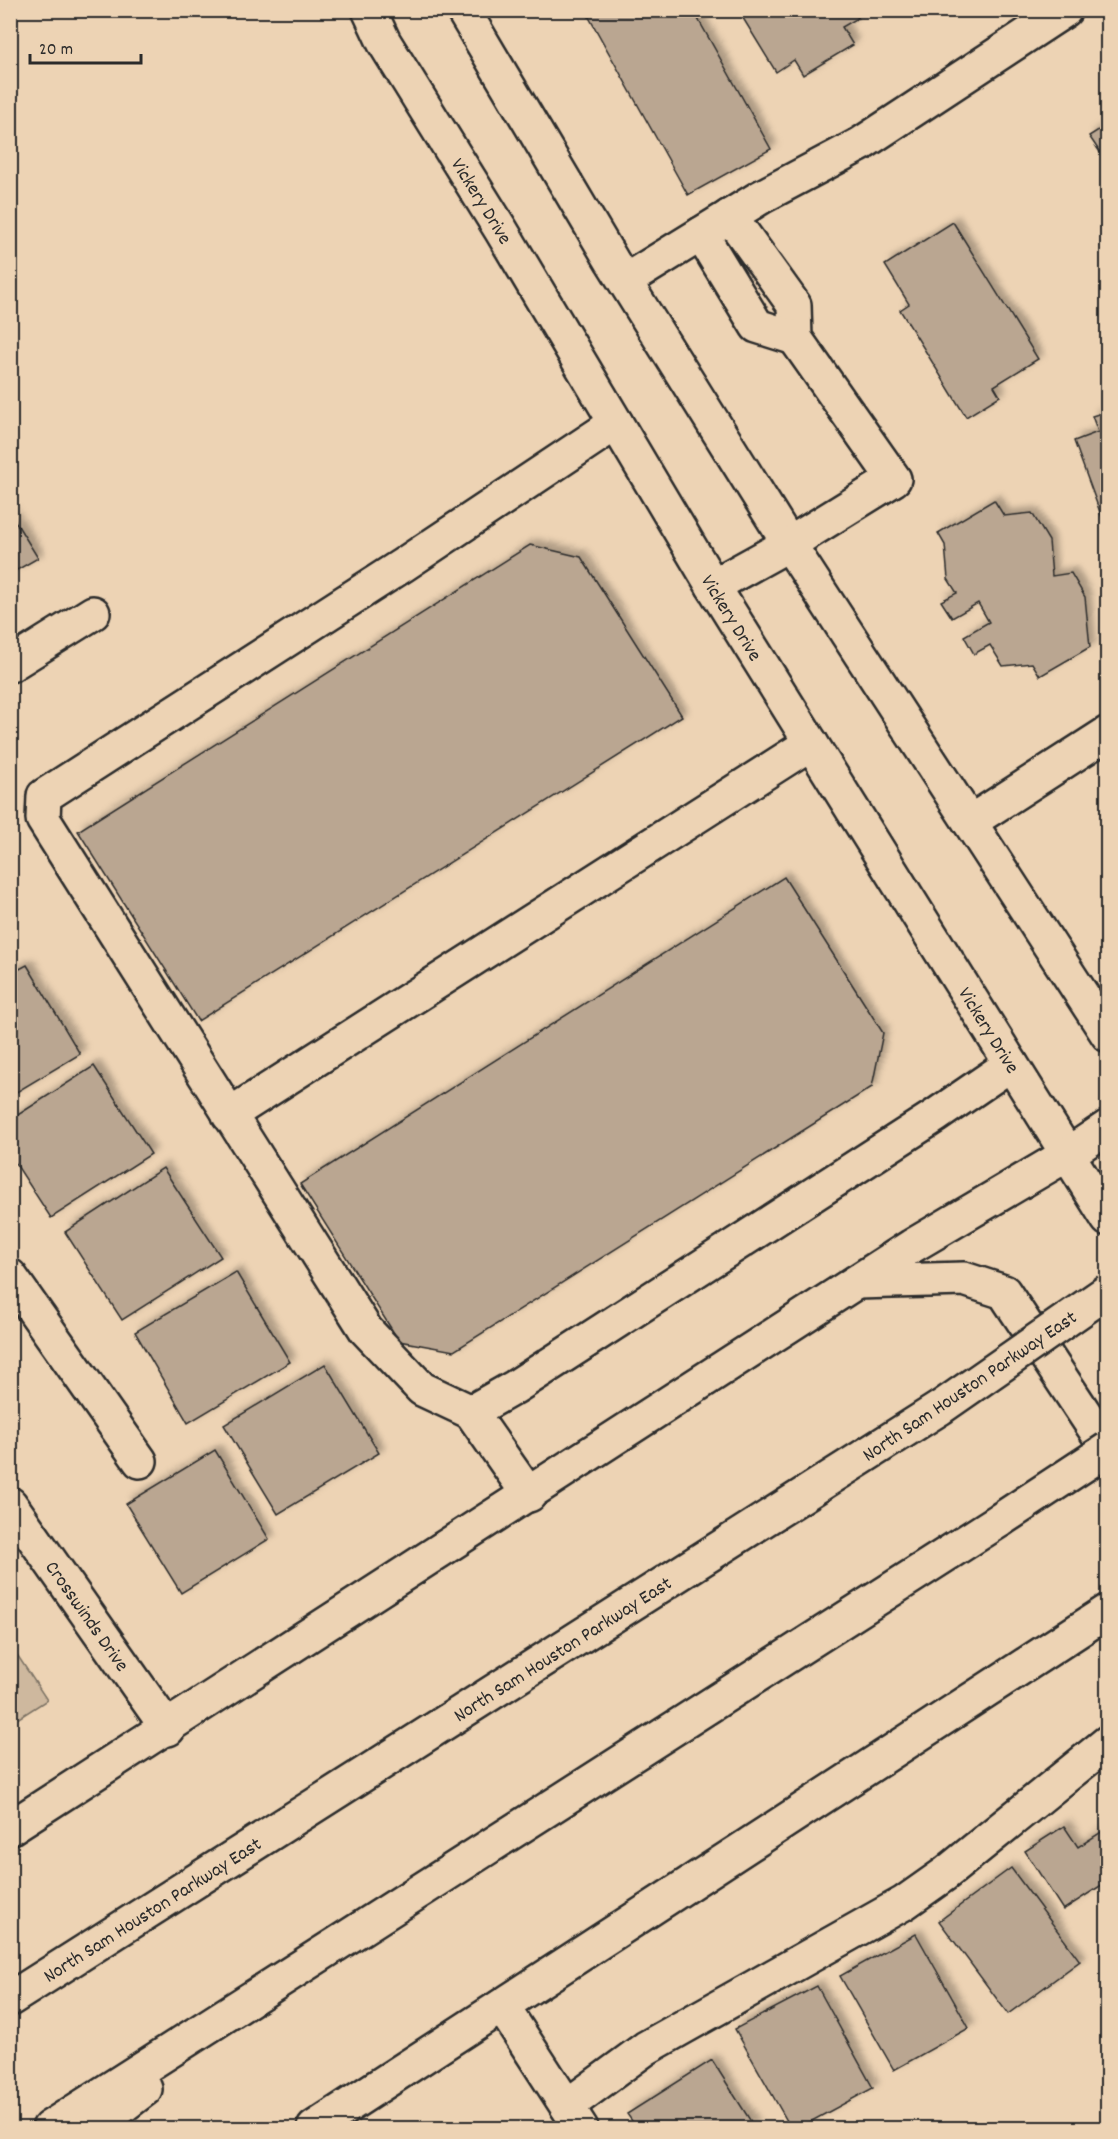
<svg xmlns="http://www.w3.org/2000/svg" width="1118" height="2139" font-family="Dekko,sans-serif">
  <defs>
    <filter id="shadow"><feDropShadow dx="5.5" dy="-5.5" stdDeviation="3" flood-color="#0004"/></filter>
  </defs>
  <rect width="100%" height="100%" fill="#edd3b4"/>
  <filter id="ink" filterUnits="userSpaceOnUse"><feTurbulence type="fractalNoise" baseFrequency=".0167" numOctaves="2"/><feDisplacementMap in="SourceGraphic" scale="12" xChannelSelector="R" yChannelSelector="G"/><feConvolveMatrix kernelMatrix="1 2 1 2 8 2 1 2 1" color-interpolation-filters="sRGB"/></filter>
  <g filter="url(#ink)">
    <path fill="#ceb89e" stroke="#7c7264" stroke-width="1.5" d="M10,1644L47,1700L11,1723H10Z"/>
    <path fill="#baa691" stroke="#2b2b2b" stroke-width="1.5" filter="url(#shadow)" d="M585,10H693L771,149L688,195Z
      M738,10H853L858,18L842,27L853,45L803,75L794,60L776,72Z
      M1108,124V164L1089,136Z
      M953,222L1038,359L994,386L1000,396L966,417L900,310L909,304L885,265Z
      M1108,411V534L1074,441L1098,432L1092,416Z
      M994,500L1004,516L1032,513L1049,541L1052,576L1071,573L1085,597L1090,647L1040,676L1032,663L1003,666L990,645L974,654L964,636L989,622L978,603L952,618L941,601L957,593L948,579L945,545L938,533Z
      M10,513L38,558L10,574Z
      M530,545L581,557L682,716L198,1021L78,831Z
      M784,877L883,1033L872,1087L454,1351L399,1341L300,1184Z
      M27,965L80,1054L10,1096V974Z
      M94,1066L151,1154L51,1218L10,1155V1120Z
      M163,1168L221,1257L122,1320L65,1232Z
      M236,1272L290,1362L188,1423L135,1332Z
      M325,1364L379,1453L278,1514L224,1425Z
      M215,1450L269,1539L181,1593L126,1504Z
      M1064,1826L1078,1847L1106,1829L1108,1881L1063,1910L1025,1851Z
      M1011,1868L1080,1961L1008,2014L939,1921Z
      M916,1934L969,2028L894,2070L840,1976Z
      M817,1986L873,2088L799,2128H791L735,2029Z
      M712,2060L755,2128H637L627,2114Z"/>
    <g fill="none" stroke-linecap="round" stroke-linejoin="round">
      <defs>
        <g id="minor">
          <path d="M730,216L794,305L795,338L894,479L789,544"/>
          <path d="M701,234L757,326L795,338"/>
          <path d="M625,281L761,197L861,144L1065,10"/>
          <path d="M10,665L93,613"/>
          <path d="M970,822L1108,733"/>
          <path d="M229,1115L811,743"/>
          <path d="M10,1276L140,1461"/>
          <path d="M471,1412L515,1387L935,1116L1011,1064"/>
          <path d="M529,1495L471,1412L422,1389L366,1330L43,819L44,796L403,565L616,423"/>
          <path id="s1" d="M10,1504L168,1729"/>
          <path d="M502,2006L581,2128"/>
          <path d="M567,2106L646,2048L904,1903L945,1874L1108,1742"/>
        </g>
        <g id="major">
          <path id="s2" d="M369,10L384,42L501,230L713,586L1108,1219"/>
          <path d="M463,10L612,261L789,544L1108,1035"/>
          <path d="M713,586L789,544"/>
          <path d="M857,1282L964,1279L1004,1292L1108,1449"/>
          <path d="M10,1828L912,1246L1068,1154L1108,1127"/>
          <path d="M314,2128L1108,1611"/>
        </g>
        <g id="highway">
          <path id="s3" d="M10,1999L940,1408"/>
          <path d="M49,2128L1000,1520"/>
          <path d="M94,2128L145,2089"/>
        </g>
      </defs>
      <use href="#minor" stroke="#2b2b2b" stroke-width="38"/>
      <use href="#major" stroke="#2b2b2b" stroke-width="38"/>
      <use href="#highway" stroke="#2b2b2b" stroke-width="38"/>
      <use href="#minor" stroke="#edd3b4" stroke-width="33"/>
      <use href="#major" stroke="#edd3b4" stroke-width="33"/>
      <use href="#highway" stroke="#edd3b4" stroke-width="33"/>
      <defs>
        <path id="highway-bridge" d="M940,1408L1108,1291
          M1000,1520L1108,1449"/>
      </defs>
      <use href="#highway-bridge" stroke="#2b2b2b" stroke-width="38" stroke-linecap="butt"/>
      <use href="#highway-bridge" stroke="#edd3b4" stroke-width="33"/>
    </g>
  </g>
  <g text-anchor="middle" stroke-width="6" stroke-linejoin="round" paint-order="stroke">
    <g font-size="20" fill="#2b2b2b" stroke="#edd3b4">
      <text dy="7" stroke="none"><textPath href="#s2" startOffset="222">Vickery Drive</textPath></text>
      <text dy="7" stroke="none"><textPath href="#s2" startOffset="708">Vickery Drive</textPath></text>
      <text dy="7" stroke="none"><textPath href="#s2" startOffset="1194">Vickery Drive</textPath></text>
      <text transform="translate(969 1385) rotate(-34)" y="7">North Sam Houston Parkway East</text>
      <text dy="7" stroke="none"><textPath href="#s1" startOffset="136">Crosswinds Drive</textPath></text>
      <text dy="7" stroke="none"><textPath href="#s3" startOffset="654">North Sam Houston Parkway East</textPath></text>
      <text dy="7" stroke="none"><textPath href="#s3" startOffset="168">North Sam Houston Parkway East</textPath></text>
    </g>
  </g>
  <rect width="1118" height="2139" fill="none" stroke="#edd3b4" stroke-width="36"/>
  <rect x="18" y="18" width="1082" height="2103" fill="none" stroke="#2b2b2b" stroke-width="2" filter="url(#ink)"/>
  <path d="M30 54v9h111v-9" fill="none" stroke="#2b2b2b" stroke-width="3"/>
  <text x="39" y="54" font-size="18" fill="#2b2b2b" stroke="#edd3b4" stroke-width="4.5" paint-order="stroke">20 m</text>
</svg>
